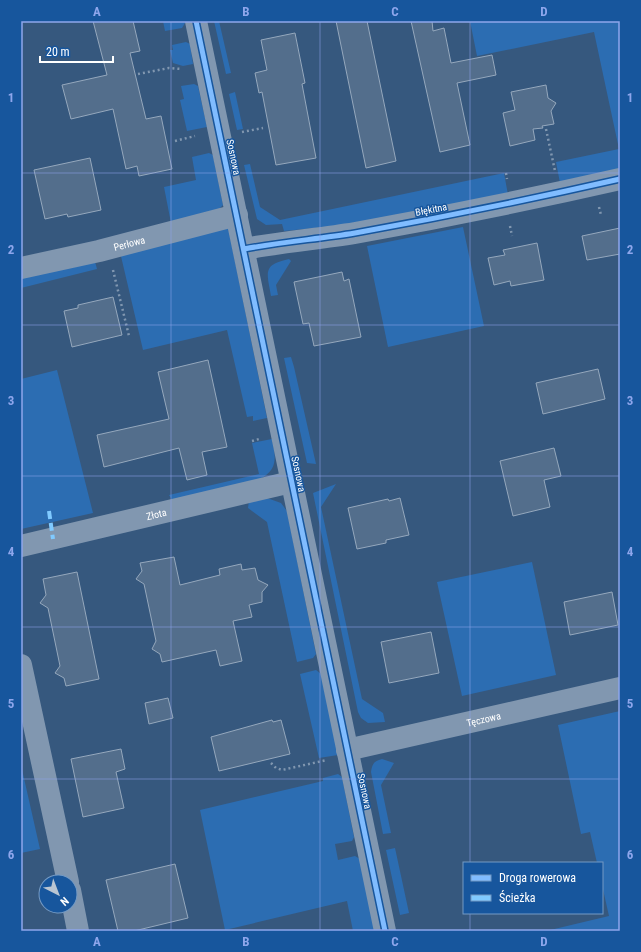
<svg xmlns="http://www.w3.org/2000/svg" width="641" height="952" font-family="'Roboto Condensed',sans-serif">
  <rect width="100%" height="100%" fill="#36587e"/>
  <path fill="#2c6db2" d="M163,21H185V23L182,28L165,31Z
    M214,21H219L231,73L226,74Z
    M470,21H620V170L560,183L556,162L619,149L594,32L477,56Z
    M186,42L190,44L193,64L183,66L173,63L170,50H173L172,45Z
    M194,84L198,86L207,127L187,131L180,100L184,99L181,86Z
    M235,92L243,129L237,130L229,94Z
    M209,153L213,155L223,205L215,213L171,223L164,187L196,180L192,157Z
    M250,164L260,207L280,220L504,173L508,195L347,225L284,231L282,224L266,225L257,219L244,165Z
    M228,227L267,418L253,421V416L247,417L227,330L143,350L120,252Z
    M463,227L484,326L388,347L367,246Z
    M94,258L97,269L21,288V276Z
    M289,259L291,261L276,285L278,295L271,296C267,272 262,265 289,259Z
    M291,357L294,367L316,464L307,463L284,358Z
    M57,370L93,513L21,529V379Z
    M272,439C276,457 278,470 260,479L172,500L169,495L259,474L252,443Z
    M336,484L321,507L362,699L383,713L385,722L368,723L361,718L358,712L313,493Z
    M267,498L281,503L287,511L316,654L313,658L297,662L267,522L248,508L249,501Z
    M532,562L556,675L462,696L437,582Z
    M316,670L321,674L338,755L319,758L300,674Z
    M620,711V931H546L609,916L602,885V863H597L590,832L581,834L558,725Z
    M382,759L394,763L381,785L391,833L383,834L371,772C372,764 374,761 382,759Z
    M21,765L40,849L21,853Z
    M338,774L342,777L354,837L352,841L335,844L338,860L355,856L360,859L375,931H353L347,901L225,930L200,810L323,781V778Z
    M395,848L409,913L400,915L386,850Z"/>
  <path fill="#536e8c" stroke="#95a8bd" d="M93,21H133L140,51L130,53L146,119L161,116L172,169L139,176L137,166L126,169L113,109L71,119L62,85L107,75Z
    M336,21H367L396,161L366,168Z
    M411,21H432L433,31L444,28L451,63L492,55L496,75L457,83L470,145L440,152Z
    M295,33L305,83L302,84L316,158L276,165L262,92L259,93L255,73L267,70L261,40Z
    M546,85L548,98L556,103L551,111L554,124L542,126L543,128L533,129L535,140L510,146L503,113L515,110L511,92Z
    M90,158L101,210L68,217L67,214L45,219L34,170Z
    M620,228V254L587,260L582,236Z
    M537,243L544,280L511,286L510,281L494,285L488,258L505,255L503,250Z
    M342,272L344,281L349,279L361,337L314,346L309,323L303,324L294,282Z
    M113,297L122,335L72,347L64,311L78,308V305Z
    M208,360L227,447L202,452L207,475L187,480L179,448L104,467L97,435L169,419L158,372Z
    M598,369L605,399L543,414L536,383Z
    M554,448L561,476L544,480L550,507L513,516L500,461Z
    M400,498L409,535L386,540V543L357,549L348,508L388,499L389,501Z
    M174,557L180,585L220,575L219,569L241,564L242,570L255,568L258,580L268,585L262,592V602L249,605L252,617L233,621L242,661L220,666L216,650L162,662L160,654L152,649L156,641L144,584L136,579L142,571L140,563Z
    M77,572L99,679L66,686L64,678L55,673L60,666L48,608L40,603L46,595L43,579Z
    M612,592L618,625L570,635L564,602Z
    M431,632L439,673L389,683L381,642Z
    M168,698L173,718L149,724L145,703Z
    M272,720L273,722L281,720L290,754L219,771L211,737Z
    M121,749L125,769L116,772L124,808L83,817L71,759Z
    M175,864L188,918L134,931H118L106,880Z"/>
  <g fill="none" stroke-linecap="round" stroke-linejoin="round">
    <path stroke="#8197b0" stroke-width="2.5" stroke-dasharray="2 3" stroke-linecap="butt" d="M138,74L169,68L181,69
      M546,129L555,171
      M242,132L263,128
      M175,141L195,136
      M506,173L507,179
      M599,207L601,215
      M510,226L512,236
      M113,270L129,336
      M252,441L259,439
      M271,763L276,768L282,770L327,760"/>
    <g stroke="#8197b0" stroke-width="22">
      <path d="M196,21L385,931"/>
      <path d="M244,249C281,242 318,239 355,233C444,217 532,199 620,179"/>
      <path id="s1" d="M21,268L99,251L237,215"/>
      <path id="s2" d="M21,546L291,482"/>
      <path d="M21,665L68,882"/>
      <path id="s3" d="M347,750L620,688"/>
      <path d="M70,890L78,931"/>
    </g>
    <path stroke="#80caff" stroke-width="4" stroke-dasharray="8 4" stroke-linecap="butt" d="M49,511L53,539"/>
    <defs>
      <path id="cycleway" d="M196,21L385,931
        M244,249C281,242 318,239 355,233C444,217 532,199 620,179"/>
    </defs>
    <use href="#cycleway" stroke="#17569d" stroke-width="8"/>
    <use href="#cycleway" stroke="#80bcff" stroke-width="5"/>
  </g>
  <path fill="none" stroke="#8ea6ec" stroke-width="1" stroke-opacity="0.55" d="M171,21V931M320,21V931M470,21V863M21,173H620M21,325H620M21,476H620M21,627H620M21,779H620M470,913V931"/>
  <g text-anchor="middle" stroke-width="3" stroke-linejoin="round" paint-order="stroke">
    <g font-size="10" fill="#fff" stroke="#17569d">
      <text transform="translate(234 157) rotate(78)" y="4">Sosnowa</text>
      <text transform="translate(431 209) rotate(-11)" y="4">Błękitna</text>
      <text dy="4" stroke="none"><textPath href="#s1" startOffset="111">Perłowa</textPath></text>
      <text transform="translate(299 474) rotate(78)" y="4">Sosnowa</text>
      <text dy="4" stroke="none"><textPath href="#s2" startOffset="139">Złota</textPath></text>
      <text dy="4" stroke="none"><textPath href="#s3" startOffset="140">Tęczowa</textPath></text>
      <text transform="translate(365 791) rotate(78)" y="4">Sosnowa</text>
    </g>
  </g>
  <rect width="641" height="952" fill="none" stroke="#17569d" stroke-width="44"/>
  <rect x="463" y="862" width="140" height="52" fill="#17569d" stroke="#749ac4"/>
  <rect x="471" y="875" width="20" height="6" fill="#80bcff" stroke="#749ac4"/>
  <text x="499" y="882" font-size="12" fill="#ffffff">Droga rowerowa</text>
  <rect x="471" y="895" width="20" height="6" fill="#80caff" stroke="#749ac4"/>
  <text x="499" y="902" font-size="12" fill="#ffffff">Ścieżka</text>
  <g transform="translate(58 894) rotate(138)"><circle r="19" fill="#17569d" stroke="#749ac4"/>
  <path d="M0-3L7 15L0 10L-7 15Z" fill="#b9c5d2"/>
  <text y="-6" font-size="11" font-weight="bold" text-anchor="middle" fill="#ffffff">N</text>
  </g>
  <path d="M40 56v6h73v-6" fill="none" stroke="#ffffff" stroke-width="2"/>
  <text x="46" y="56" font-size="12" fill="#ffffff" stroke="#17569d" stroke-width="3" paint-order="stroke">20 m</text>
  <rect x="22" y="22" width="597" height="908" fill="none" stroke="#8ea6ec" stroke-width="1.5"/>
  <g font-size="13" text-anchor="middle" font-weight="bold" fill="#8ea6ec">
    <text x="97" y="16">A</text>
    <text x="246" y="16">B</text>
    <text x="395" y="16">C</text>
    <text x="544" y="16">D</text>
    <text x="11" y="102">1</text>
    <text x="630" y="102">1</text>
    <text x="11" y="254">2</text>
    <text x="630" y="254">2</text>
    <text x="11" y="405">3</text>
    <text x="630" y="405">3</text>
    <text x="11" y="556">4</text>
    <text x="630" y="556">4</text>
    <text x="11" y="708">5</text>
    <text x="630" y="708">5</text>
    <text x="11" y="859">6</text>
    <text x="630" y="859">6</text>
    <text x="97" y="946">A</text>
    <text x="246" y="946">B</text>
    <text x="395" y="946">C</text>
    <text x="544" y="946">D</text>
  </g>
</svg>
